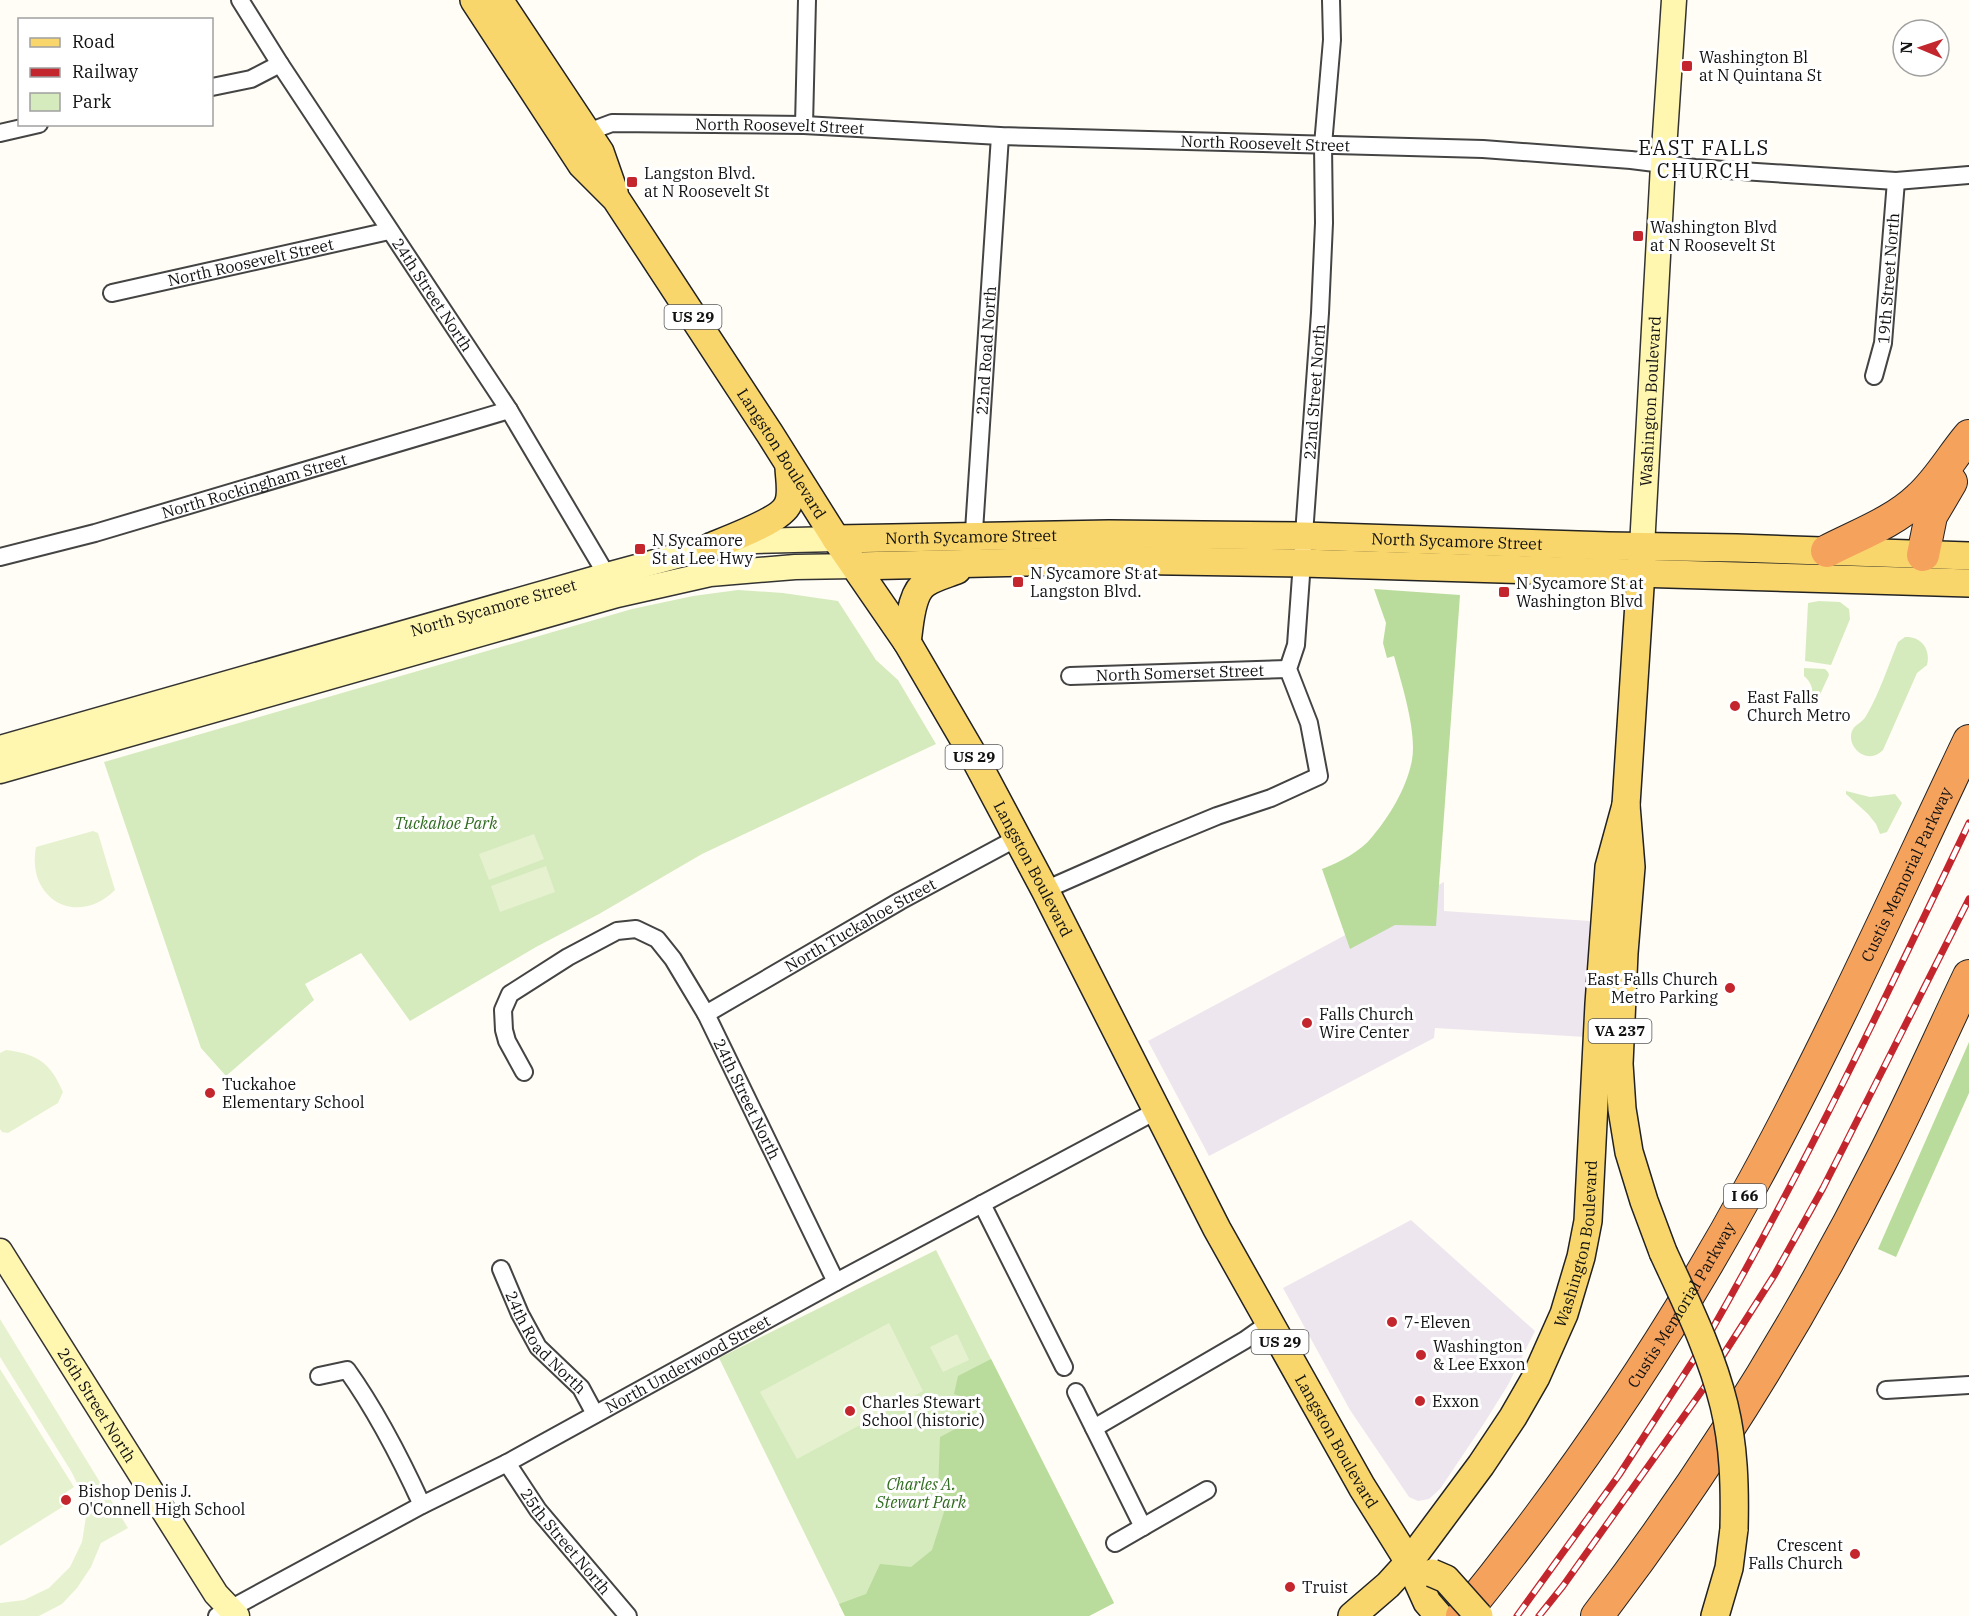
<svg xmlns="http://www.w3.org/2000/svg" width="1969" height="1616" font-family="'IBM Plex Serif',serif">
  <rect width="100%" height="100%" fill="#fffdf5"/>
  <path fill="#eee6ef" d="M1444,882V911L1590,921L1585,1037L1435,1028L1434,1038L1209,1156L1148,1041Z
    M1411,1220L1535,1331L1508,1385L1483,1425L1440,1489L1429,1499L1418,1501L1409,1497L1350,1410L1283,1288Z"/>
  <path fill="#d5ebbd" d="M738,590L783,593L838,601L876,660L898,680L936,744L702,854L599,914L536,947L410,1021L361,953L305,984L314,1000L226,1076L201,1048L104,762L632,609L693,596Z
    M1819,601L1840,602L1849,609L1850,619L1831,665L1805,661L1808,603Z
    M1905,637C1921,636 1931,649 1927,665L1917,673L1883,750C1867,767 1844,745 1853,729C1856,724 1863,722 1866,716C1878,697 1889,664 1898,642Z
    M1804,668L1825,669L1828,672L1829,675L1817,701L1812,699C1813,689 1812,683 1804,676Z
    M1846,791L1870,797L1895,794L1902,803L1887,832L1880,834L1876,824L1868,814L1846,794Z
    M936,1250L1114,1603L1089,1616H845L719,1358Z"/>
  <path fill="#b9dc9c" d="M1374,589L1460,595L1436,926L1395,925L1350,949L1322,869C1340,862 1360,852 1372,837C1390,816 1407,787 1412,760C1417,732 1402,685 1394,656L1387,658L1383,643L1386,623Z
    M1969,1042V1093L1896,1257L1878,1249Z
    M991,1359L1114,1603L1089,1616H845L839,1604L866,1594L880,1564L911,1567L932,1550L944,1512L938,1492L940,1437L978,1417L974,1401L954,1394L958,1376Z"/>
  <path fill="#e6f2cf" d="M93,831L98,833L115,890C77,928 26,899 36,847Z
    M534,834L544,859L489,880L479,854Z
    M546,866L555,892L500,912L491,886Z
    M6,1050C37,1054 50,1062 63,1092L58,1103L8,1133L2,1132L0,1129V1053Z
    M0,1319L128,1528L101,1543L91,1567L77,1588L62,1604L39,1616H0V1603L24,1600L49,1588L70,1567L82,1542L86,1517L82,1493L71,1471L0,1357Z
    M889,1323L923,1391L797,1459L760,1392Z
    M957,1334L969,1360L943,1372L930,1347Z
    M0,1369L74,1487L59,1497L64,1506L0,1546Z"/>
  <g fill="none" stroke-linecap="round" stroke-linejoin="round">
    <defs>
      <g id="street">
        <path id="s1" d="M240,0L280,64L509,410L612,584"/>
        <path d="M212,87L251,79L280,64"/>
        <path d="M804,125L807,0"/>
        <path d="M0,133L39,124"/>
        <path id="s2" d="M580,135L612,123L804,125L1000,136L1483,149L1631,160L1695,168L1896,181L1969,175"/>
        <path id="s3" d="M112,293L389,231"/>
        <path id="s4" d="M1874,376L1883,343L1896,181"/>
        <path id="s5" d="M973,546L1000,136"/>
        <path id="s6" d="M0,557L95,533L509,410"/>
        <path id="s7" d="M1070,676L1288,669"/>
        <path id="s8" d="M1045,890L1154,842L1217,816L1271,798L1319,776L1309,723L1288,669L1296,645L1320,313L1324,223L1323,145L1332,40L1331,0"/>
        <path id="s9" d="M706,1014L900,901L1017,838"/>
        <path id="s10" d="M524,1072L507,1041L504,1030L503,1010L510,994L568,957L617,931L636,929L657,939L673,959L706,1014L836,1282"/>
        <path d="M982,1204L1064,1367"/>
        <path id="s11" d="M501,1269L520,1314L538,1347L581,1388L595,1414"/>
        <path d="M319,1376L347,1370C377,1412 400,1457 422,1505"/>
        <path d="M1886,1390L1969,1385"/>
        <path d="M1076,1392L1143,1527"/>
        <path d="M1094,1428L1245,1340L1269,1323"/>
        <path id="s12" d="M507,1463L538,1510L628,1616"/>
        <path d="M1115,1543L1207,1490"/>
        <path id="s13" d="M217,1616L422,1505L507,1463L836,1282L1156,1111"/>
      </g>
      <g id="secondary">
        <path id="s14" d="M1642,547L1663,165L1674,0"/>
        <path id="s15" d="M0,748L607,575L710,547L755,541L836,539"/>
        <path d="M0,771L617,595L710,574L795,567L855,566"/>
        <path id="s16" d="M0,1251L216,1594L237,1616"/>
      </g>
      <g id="primary">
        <path id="s17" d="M474,0L582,165L616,199L770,434L836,539L907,642L973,755L1045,890L1217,1229L1362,1487L1409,1562L1427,1602L1439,1616"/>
        <path d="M499,0L600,152L614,192"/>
        <path id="s18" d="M836,539L1109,534L1303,536L1609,546L1737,548L1969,556"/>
        <path d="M710,547C727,540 782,520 788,504C793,493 789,477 789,466"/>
        <path d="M1642,556L1626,805L1631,867L1624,953L1619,1064L1622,1109L1629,1152L1644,1201L1663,1252"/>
        <path d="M855,566L1108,560L1302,563L1969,583"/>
        <path d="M907,642C910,625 910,593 926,583C935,577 947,574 957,570"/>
        <path id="s19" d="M1352,1616L1388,1585L1409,1562L1481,1465L1513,1417L1536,1377L1564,1314L1581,1257L1588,1221L1599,1004L1609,867L1626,805"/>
        <path d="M1715,1616L1729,1568L1734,1529"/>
      </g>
      <g id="highway">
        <path d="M1827,551C1858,535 1894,522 1919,498C1939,480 1952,456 1969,436"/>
        <path d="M1923,555L1931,516L1951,482"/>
        <path id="s20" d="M1462,1616C1572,1481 1671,1334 1754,1181C1832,1038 1899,888 1969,741"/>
        <path d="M1597,1616C1705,1475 1799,1323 1879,1165C1911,1103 1939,1039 1969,976"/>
      </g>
    </defs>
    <use href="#street" stroke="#444" stroke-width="20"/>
    <use href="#secondary" stroke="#333" stroke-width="27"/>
    <use href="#primary" stroke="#222" stroke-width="30"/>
    <use href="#highway" stroke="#222" stroke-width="34"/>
    <use href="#street" stroke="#fff" stroke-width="16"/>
    <use href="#secondary" stroke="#fff6b0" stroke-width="24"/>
    <use href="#primary" stroke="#f9d66b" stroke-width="27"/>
    <use href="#highway" stroke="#f5a25d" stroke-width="32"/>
    <defs>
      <path id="rail" d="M1710,1333C1805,1167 1887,995 1969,823
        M1720,1360L1775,1274L1823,1188L1969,899
        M1517,1616L1619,1475L1696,1356
        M1539,1616L1563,1586L1706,1385"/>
    </defs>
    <use href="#rail" stroke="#c4262e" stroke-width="7"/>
    <use href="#rail" stroke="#fff" stroke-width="4.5" stroke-dasharray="14" stroke-linecap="butt"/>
    <defs>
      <path id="primary-bridge" d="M1663,1252C1686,1302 1711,1352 1724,1405C1734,1446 1735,1487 1734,1529
        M1432,1573L1446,1579L1479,1616"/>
    </defs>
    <use href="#primary-bridge" stroke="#222" stroke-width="30" stroke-linecap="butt"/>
    <use href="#primary-bridge" stroke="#f9d66b" stroke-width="27"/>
  </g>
  <g fill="#c4262e" stroke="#fff" stroke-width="2">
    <rect x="1681" y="60" width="12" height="12" rx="3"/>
    <rect x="626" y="176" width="12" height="12" rx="3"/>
    <rect x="1632" y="230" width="12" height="12" rx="3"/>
    <rect x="634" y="543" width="12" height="12" rx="3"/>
    <rect x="1012" y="576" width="12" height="12" rx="3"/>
    <rect x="1498" y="586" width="12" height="12" rx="3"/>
    <circle cx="1735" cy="706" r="6"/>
    <circle cx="1730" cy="988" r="6"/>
    <circle cx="1307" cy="1023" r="6"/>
    <circle cx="210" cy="1093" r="6"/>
    <circle cx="1392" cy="1322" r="6"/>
    <circle cx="1421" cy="1355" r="6"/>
    <circle cx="1420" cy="1401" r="6"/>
    <circle cx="850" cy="1411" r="6"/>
    <circle cx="66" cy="1500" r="6"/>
    <circle cx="1855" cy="1554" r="6"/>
    <circle cx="1290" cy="1587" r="6"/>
  </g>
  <g text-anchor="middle" stroke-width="6" stroke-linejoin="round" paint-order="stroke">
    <g fill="#fff" stroke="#585858" stroke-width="1.5">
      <rect x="664.5" y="305" width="57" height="24" rx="4.5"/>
      <rect x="945.5" y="745" width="57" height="24" rx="4.5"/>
      <rect x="1588.5" y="1019" width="63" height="24" rx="4.5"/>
      <rect x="1724" y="1184" width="42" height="24" rx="4.5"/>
      <rect x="1251.5" y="1330" width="57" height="24" rx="4.5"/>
    </g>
    <g font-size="15" font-weight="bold" fill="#111">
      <text x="693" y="322">US 29</text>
      <text x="974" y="762">US 29</text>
      <text x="1620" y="1036">VA 237</text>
      <text x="1745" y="1201">I 66</text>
      <text x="1280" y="1347">US 29</text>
    </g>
    <g font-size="16" fill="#111" stroke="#fff" text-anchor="start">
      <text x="1699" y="63">Washington Bl<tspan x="1699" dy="18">at N Quintana St</tspan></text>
      <text x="644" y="179">Langston Blvd.<tspan x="644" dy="18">at N Roosevelt St</tspan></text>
      <text x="1650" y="233">Washington Blvd<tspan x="1650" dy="18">at N Roosevelt St</tspan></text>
      <text x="652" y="546">N Sycamore<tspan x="652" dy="18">St at Lee Hwy</tspan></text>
      <text x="1030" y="579">N Sycamore St at<tspan x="1030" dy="18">Langston Blvd.</tspan></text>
      <text x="1516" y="589">N Sycamore St at<tspan x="1516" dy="18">Washington Blvd</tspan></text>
      <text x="1747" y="703">East Falls<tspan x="1747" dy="18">Church Metro</tspan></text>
      <text x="1718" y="985" text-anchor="end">East Falls Church<tspan x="1718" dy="18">Metro Parking</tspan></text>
      <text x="1319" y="1020">Falls Church<tspan x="1319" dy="18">Wire Center</tspan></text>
      <text x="222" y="1090">Tuckahoe<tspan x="222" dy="18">Elementary School</tspan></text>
      <text x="1404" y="1328">7-Eleven</text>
      <text x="1433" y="1352">Washington<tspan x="1433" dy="18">&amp; Lee Exxon</tspan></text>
      <text x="1432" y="1407">Exxon</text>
      <text x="862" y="1408">Charles Stewart<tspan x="862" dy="18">School (historic)</tspan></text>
      <text x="78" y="1497">Bishop Denis J.<tspan x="78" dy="18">O'Connell High School</tspan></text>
      <text x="1843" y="1551" text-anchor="end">Crescent<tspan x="1843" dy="18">Falls Church</tspan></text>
      <text x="1302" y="1593">Truist</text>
    </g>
    <g font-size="16" fill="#111" stroke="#fff">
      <text dy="6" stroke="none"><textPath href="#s2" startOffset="202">North Roosevelt Street</textPath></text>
      <text dy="6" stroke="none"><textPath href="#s2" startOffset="688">North Roosevelt Street</textPath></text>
      <text dy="6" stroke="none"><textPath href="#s3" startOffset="142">North Roosevelt Street</textPath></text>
      <text dy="6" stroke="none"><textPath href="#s4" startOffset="99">19th Street North</textPath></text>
      <text dy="6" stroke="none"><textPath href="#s1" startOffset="352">24th Street North</textPath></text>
      <text dy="6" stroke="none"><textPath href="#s5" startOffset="196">22nd Road North</textPath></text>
      <text dy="6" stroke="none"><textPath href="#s8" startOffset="688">22nd Street North</textPath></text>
      <text dy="6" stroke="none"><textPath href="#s14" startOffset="146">Washington Boulevard</textPath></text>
      <text dy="6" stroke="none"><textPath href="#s17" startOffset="549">Langston Boulevard</textPath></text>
      <text dy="6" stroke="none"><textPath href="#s6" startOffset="264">North Rockingham Street</textPath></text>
      <text dy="6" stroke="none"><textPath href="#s18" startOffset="135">North Sycamore Street</textPath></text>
      <text dy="6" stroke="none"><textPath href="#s18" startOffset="621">North Sycamore Street</textPath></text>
      <text dy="6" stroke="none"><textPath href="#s15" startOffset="513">North Sycamore Street</textPath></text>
      <text dy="6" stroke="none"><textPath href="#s7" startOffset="110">North Somerset Street</textPath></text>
      <text dy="6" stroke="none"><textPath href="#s17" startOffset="1035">Langston Boulevard</textPath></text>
      <text dy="6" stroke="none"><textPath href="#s20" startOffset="867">Custis Memorial Parkway</textPath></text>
      <text dy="6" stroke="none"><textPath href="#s9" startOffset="178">North Tuckahoe Street</textPath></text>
      <text dy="6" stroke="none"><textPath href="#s10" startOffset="435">24th Street North</textPath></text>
      <text dy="6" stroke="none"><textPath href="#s19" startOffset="444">Washington Boulevard</textPath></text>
      <text dy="6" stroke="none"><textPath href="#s20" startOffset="381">Custis Memorial Parkway</textPath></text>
      <text dy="6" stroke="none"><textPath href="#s11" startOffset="87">24th Road North</textPath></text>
      <text dy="6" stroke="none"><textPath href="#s13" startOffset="534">North Underwood Street</textPath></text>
      <text dy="6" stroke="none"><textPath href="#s16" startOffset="182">26th Street North</textPath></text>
      <text dy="6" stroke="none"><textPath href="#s17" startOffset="1683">Langston Boulevard</textPath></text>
      <text dy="6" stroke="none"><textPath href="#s12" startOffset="98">25th Street North</textPath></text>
    </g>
    <g font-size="16" font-style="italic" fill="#2f6b1f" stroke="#fff">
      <text x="446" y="829">Tuckahoe Park</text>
      <text x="921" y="1490">Charles A.<tspan x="921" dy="18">Stewart Park</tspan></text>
    </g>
    <g font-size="20" letter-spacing="1.5" fill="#111" stroke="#fff">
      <text x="1704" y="155">EAST FALLS<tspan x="1704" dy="23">CHURCH</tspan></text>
    </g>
  </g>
  <rect x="18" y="18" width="195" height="108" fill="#ffffff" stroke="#a0a0a0" stroke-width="1.5"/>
  <rect x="30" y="38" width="30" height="9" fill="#f9d66b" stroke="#a0a0a0" stroke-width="1.5"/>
  <text x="72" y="48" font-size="18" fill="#111111">Road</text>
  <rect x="30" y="68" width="30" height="9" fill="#c4262e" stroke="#a0a0a0" stroke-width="1.5"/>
  <text x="72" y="78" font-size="18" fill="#111111">Railway</text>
  <rect x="30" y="93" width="30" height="18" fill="#d5ebbd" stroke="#a0a0a0" stroke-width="1.5"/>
  <text x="72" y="108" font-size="18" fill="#111111">Park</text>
  <g transform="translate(1921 48) rotate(272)"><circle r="28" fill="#ffffff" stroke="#a0a0a0" stroke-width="1.5"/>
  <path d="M0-4.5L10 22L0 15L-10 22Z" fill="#c4262e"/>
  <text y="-9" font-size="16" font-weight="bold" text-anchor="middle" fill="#111111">N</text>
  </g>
</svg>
